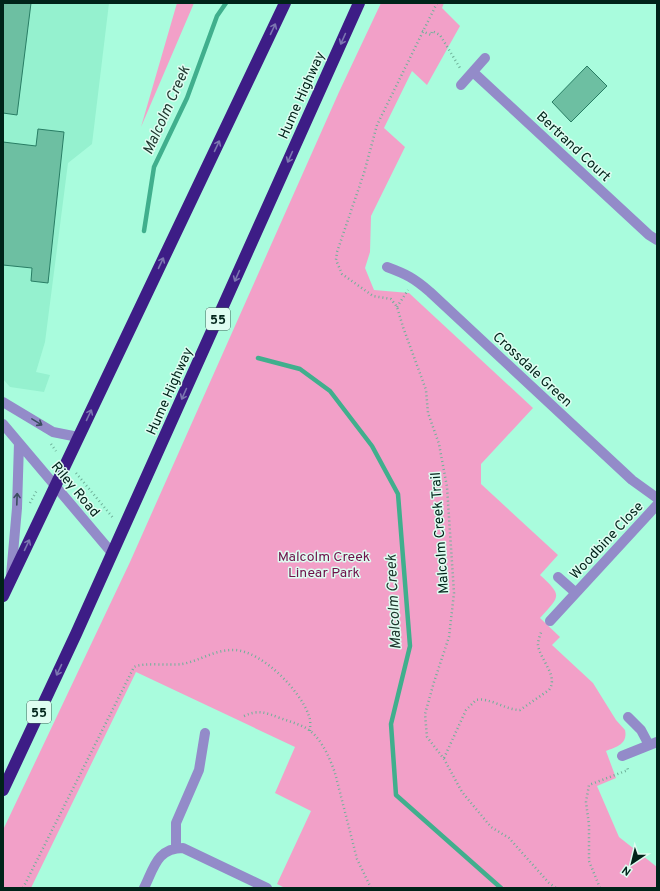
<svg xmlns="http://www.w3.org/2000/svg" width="660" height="891" font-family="Overpass,sans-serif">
  <rect width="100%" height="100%" fill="#a9fcdd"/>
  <path fill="#95f1cf" d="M3,3H109L92,144L68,163L45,342L36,372L50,375L44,392L10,387L3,379Z"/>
  <path fill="#f2a0c8" d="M177,3H194L141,127Z
    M381,3H444L442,8L460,26L427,85L412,71L384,128L405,147L371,216L370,252L365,268L374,290L409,293L533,408L481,464V484L558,555L540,575C563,596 560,596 540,618L560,637L552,645L593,683L616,720L625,730C628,744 617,747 606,751L616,778L597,786L619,837L657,867V888H285L277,884L311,811L275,793L295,747L136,672L31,888H3V830L130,562L339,92Z"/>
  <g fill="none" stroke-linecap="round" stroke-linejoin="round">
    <path stroke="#40af8d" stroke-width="4.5" d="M144,231L154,167L187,98L217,16L226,3
      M258,358L300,369L330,391L372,446L398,494L410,646L391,724L396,795L501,888"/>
  </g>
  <path fill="#6dbfa2" stroke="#287d64" d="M3,3H31L17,115L3,113Z
    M587,66L607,86L571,122L552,102Z
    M38,129L64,132L48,283L31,281L32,268L3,265V142L36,146Z"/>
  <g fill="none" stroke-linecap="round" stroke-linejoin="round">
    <path stroke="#6eb199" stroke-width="2.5" stroke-dasharray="1 3" stroke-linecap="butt" d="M437,3L377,125L364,173L337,252L336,260L342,274L373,296L391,299L397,307L403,327L426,390L428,413L439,444L447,487L454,593L449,637L434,682L425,714L427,737L444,759L462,792L491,827L509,838L549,883L556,888
      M422,31L431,35L432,31L440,35L460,68
      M397,307L408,290
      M51,444L56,451
      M76,473L114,519
      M30,503L37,490
      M244,716C259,709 266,713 280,718C288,721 296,723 304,727C320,735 329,756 335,773L357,859L371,888
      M444,758L466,710L476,700C490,697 505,710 520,710L549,690C559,676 540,660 538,645C538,640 540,635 542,630
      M23,888L134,667C144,662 169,666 182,664C200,661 215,649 235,650C263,652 300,690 309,716C311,721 310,726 310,731
      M600,888L589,861V825L586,802L589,785L628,770L627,767"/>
    <path stroke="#938bc9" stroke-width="10" d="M473,72L649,235L657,240
      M461,85L485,58
      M387,267C406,274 414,278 430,292L632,480L657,498
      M3,402L53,432L78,437
      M3,424L112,553
      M11,576L17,508L19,443
      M558,577L576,593
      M550,621L657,505
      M628,717L641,730L649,745
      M622,756L657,742
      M176,848V823L199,770L205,733
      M144,888C154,868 157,848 183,848L267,888"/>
    <path stroke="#3d1d86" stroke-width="12" d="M3,596L285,3
      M3,790L76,634L359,3"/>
  </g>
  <defs><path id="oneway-shaft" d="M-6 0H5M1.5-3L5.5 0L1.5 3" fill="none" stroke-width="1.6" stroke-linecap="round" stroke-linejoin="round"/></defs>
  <g stroke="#7d77b1">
    <use href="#oneway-shaft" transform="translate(273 29) rotate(-65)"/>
    <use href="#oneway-shaft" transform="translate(343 39) rotate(114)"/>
    <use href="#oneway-shaft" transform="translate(217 146) rotate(-65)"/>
    <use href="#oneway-shaft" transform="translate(290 157) rotate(114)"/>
    <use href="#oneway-shaft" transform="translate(161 263) rotate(-65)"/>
    <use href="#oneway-shaft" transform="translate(237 276) rotate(114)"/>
    <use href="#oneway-shaft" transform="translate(184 394) rotate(114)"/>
    <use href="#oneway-shaft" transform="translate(89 415) rotate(-65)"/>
    <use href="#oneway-shaft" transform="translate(27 545) rotate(-65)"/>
    <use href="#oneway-shaft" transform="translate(59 670) rotate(115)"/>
  </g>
  <g stroke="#3b4d5f">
    <use href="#oneway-shaft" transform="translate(37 422) rotate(31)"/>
    <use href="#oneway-shaft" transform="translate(17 499) rotate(-88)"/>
  </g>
  <g text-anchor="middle" stroke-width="3" stroke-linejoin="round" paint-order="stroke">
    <g fill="#defdf1" stroke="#43645a" stroke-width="1">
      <rect x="206" y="308" width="24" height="22" rx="3"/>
      <rect x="27" y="701" width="24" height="22" rx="3"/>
    </g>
    <g font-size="13" font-weight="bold" fill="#002319">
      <text x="218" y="324">55</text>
      <text x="39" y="717">55</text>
    </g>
    <g font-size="14" fill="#002319" stroke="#defdf1">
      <text transform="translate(301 95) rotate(-66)" y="5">Hume Highway</text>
      <text transform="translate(574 146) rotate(43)" y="5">Bertrand Court</text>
      <text transform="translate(533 369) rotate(43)" y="5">Crossdale Green</text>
      <text transform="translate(169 391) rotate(-66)" y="5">Hume Highway</text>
      <text transform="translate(76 489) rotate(50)" y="5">Riley Road</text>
      <text transform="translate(439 533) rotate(-94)" y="5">Malcolm Creek Trail</text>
      <text transform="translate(606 540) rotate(-47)" y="5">Woodbine Close</text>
    </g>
    <g font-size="14" fill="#6e114a" stroke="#defdf1">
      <text x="324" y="561">Malcolm Creek<tspan x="324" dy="16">Linear Park</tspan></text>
    </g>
    <g font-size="15" font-style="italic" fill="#20382f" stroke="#defdf1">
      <text transform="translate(166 110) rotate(-66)" y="5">Malcolm Creek</text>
      <text transform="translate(393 602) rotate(-93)" y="5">Malcolm Creek</text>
    </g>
  </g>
  <rect width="660" height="891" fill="none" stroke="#002319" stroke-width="8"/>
  <g transform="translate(632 863) rotate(215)" stroke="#defdf1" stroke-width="3" paint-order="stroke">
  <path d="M0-3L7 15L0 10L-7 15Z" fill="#002319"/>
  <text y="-6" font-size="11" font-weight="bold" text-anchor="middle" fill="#002319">N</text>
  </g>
</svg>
